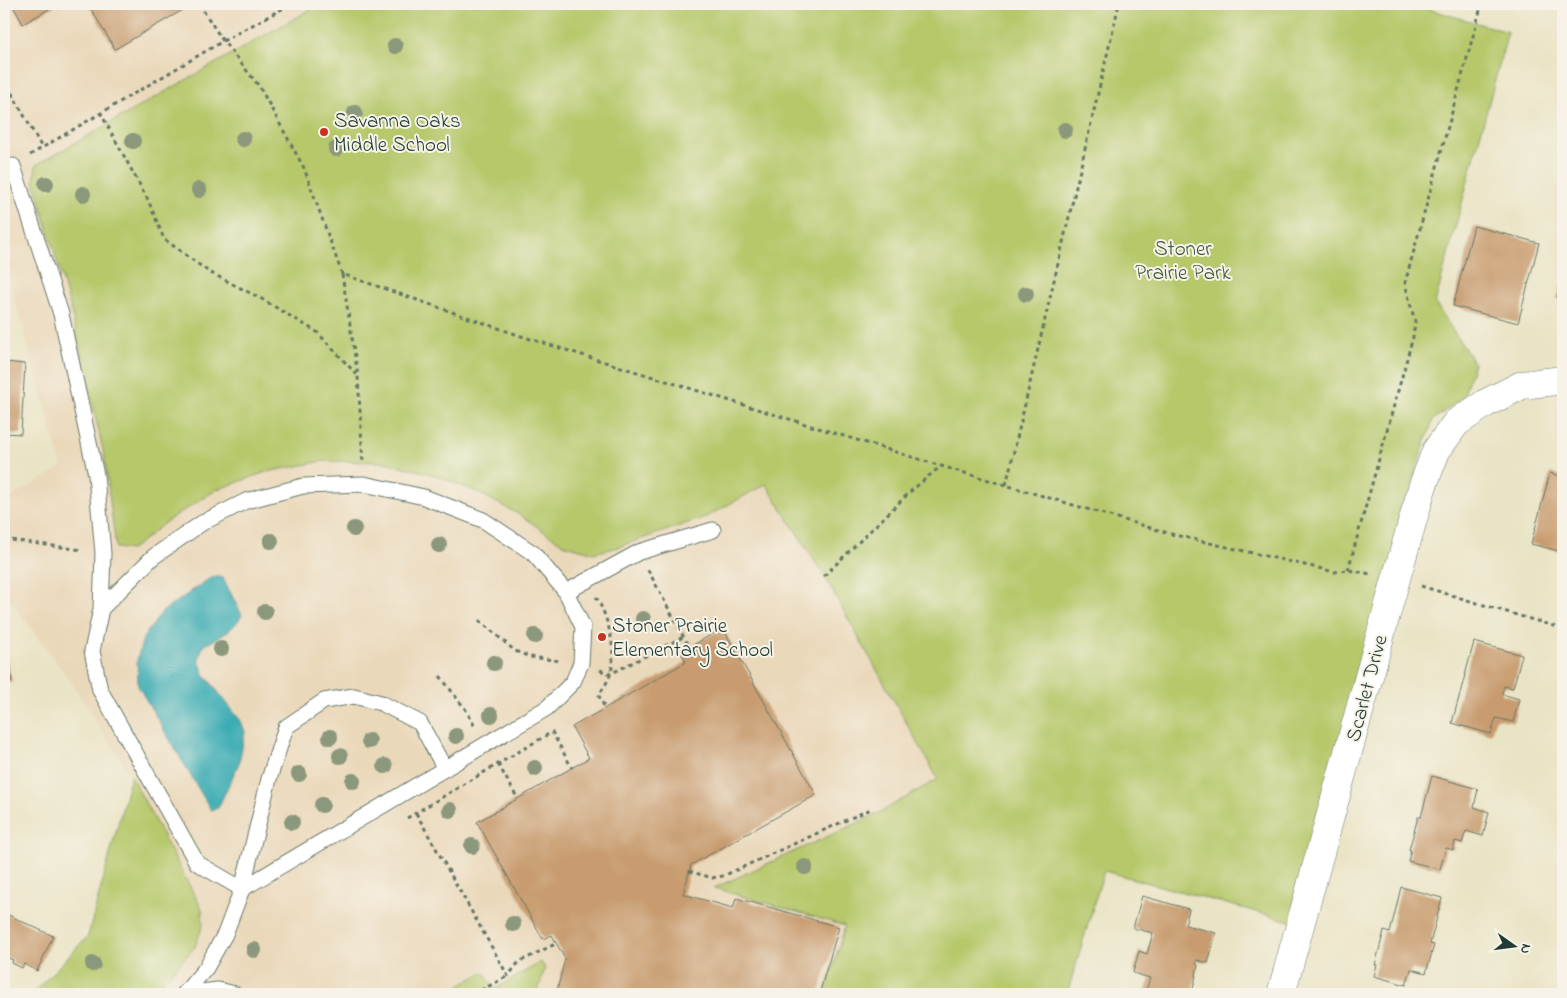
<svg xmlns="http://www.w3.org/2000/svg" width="1567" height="998" font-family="'Indie Flower',sans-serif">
  <rect width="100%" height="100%" fill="#f7f3e8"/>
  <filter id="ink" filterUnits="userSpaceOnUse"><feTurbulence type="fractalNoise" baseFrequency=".02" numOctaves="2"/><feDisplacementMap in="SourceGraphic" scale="10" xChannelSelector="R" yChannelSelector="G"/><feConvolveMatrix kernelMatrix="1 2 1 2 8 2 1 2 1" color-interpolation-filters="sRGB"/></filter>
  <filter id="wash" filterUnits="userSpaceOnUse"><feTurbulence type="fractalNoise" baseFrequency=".0096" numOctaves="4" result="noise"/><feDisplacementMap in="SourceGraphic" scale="20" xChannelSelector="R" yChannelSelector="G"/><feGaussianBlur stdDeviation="1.12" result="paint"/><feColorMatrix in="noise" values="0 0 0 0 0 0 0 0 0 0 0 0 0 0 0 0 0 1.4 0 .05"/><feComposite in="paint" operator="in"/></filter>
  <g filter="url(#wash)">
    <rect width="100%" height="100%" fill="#eae4c6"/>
    <path fill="#ead8ba" d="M4,4H675L1197,532L1067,994H32L88,936L131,776L71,682L4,592V502L62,467L4,261Z"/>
    <path fill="#b6c86b" stroke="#6a8250" d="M320,4H1411L1508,32L1435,303L1474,363L1463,397L1433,420L1417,466L1301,924L1104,871L1067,994H825L845,926L714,888L877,814L938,779L824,576L766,484L706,517L618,547L594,553L563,544L520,515L477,492L435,475L385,462L324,461L266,472L216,490L167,521L131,550L116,548L104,454L70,306L34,181L36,165Z
      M131,776L202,909L203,925L195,947L152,994H32L88,936Z
      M541,962L545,968L537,994H444L484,972L495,989Z"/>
    <path fill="#3aacb4" stroke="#2c7474" d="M213,576L223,578L242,615C233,631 219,638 203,646L199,660L204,674L241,721L245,732L239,763L218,808L211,810L138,686L137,660L143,638L162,612Z"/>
    <g id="blocks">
      <path fill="#c89c6f" d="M12,4H58L23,24Z
        M88,4H187L188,7L115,49Z
        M1474,226L1539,243L1518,323L1453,306Z
        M1563,279V300L1557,298Z
        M5,362L25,364L21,434L4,433V366H6Z
        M1550,473L1563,477V552L1531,544Z
        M723,628L816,795L691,865L683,894L733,908L736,898L839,927L819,994H556L565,959L552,935L543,939L477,822L589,758L572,727L686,662L681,652Z
        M1474,642L1522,655L1513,688L1504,686L1502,694L1519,699L1513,722L1496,718L1491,734L1452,723Z
        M4,649L12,681L4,683Z
        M1432,776L1478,789L1474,807L1489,812L1483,836L1466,831L1462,843L1455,841L1453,850L1446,848L1440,869L1408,861L1411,850H1409L1418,817H1421Z
        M1401,887L1442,898L1430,944L1434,945L1426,973L1411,969L1406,985L1374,976L1377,965H1375L1384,931L1390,933Z
        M1142,896L1189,909L1185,925L1216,933L1208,963L1197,960L1196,964L1198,965L1192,994H1145L1150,978L1133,973L1139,951L1147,954L1153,933L1133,928Z
        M4,913L53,936L37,971L24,964L22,968L12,963L13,960L4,956Z"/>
    </g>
  </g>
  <g filter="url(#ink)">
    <use href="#blocks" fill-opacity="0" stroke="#667767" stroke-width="1"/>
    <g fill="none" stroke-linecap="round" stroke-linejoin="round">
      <defs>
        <path id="lane" d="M13,166L61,314L96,475L103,553L101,609
          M364,484L424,497L483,520L533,553L566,592L583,627L581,663L573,682L547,708L242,889L197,863L100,690L92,651L101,609L153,557L202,523L246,501L303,486Z
          M566,592L639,552L713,530
          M184,994L206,968L225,934L242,889L269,779L286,727L324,701L354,696L381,703L420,723L445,769
          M185,994L218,990L235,994"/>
        <path id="street" d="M1281,994L1396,579L1422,488L1436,451L1456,423L1486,403L1522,385L1563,380"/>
      </defs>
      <use href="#lane" stroke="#667767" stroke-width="17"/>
      <use href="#street" stroke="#667767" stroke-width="29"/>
      <path stroke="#667767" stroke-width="3" stroke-dasharray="4 4" stroke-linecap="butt" d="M199,4L223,41L259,86L304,168L342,274L524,337L941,466L1175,535L1335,572L1348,570L1371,574
        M4,79L42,148
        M100,112L148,200L164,239L209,272L260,298L317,332L358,376
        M30,155L223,41L291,4
        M342,274L358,376L363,463
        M1006,485L1119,4
        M4,539L82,550
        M648,570L689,647
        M1348,570L1413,337L1415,322L1405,283L1481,7L1470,4
        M824,576L912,490L941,466
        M1421,586L1563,629
        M596,597C608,616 618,653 610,675C608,682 602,689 599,696L605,708
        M479,620L515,651L530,657L561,661
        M600,670L610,674L683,637
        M440,676L466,710L475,727
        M498,764L518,799
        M416,813L508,976L519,962L557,943
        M407,818L552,732L572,768
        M689,871L712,878L723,876L873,808
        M474,994L508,976"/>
      <use href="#lane" stroke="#fff" stroke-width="15"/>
      <use href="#street" stroke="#fff" stroke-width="28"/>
    </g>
    <g fill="#8b987c">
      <circle cx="395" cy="46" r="8"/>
      <circle cx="355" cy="113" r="8"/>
      <circle cx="1065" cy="130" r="8"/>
      <circle cx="243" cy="139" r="8"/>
      <circle cx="133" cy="141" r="8"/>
      <circle cx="336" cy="149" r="8"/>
      <circle cx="46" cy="184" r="8"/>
      <circle cx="199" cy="190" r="8"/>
      <circle cx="83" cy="194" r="8"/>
      <circle cx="1026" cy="294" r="8"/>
      <circle cx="354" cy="529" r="8"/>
      <circle cx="271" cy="541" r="8"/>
      <circle cx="439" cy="545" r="8"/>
      <circle cx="265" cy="612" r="8"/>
      <circle cx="643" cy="619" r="8"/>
      <circle cx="535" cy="636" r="8"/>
      <circle cx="221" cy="649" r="8"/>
      <circle cx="494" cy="663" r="8"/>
      <circle cx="491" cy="715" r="8"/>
      <circle cx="456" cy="736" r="8"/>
      <circle cx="330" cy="737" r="8"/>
      <circle cx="369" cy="741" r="8"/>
      <circle cx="340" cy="756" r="8"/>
      <circle cx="385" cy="766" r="8"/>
      <circle cx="535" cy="768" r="8"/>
      <circle cx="299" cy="774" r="8"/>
      <circle cx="353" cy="781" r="8"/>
      <circle cx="322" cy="805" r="8"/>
      <circle cx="450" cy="810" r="8"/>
      <circle cx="292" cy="822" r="8"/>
      <circle cx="472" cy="846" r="8"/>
      <circle cx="805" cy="867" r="8"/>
      <circle cx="513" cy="924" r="8"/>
      <circle cx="254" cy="950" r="8"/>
      <circle cx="93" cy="964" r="8"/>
    </g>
  </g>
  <g fill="#c8321e" stroke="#f7f3e8" stroke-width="2">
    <circle cx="324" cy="132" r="5"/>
    <circle cx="602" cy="637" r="5"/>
  </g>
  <g text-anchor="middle" stroke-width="4" stroke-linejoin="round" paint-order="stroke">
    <g font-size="21" fill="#1f3d34" stroke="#f7f3e8" text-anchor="start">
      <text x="334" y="127">Savanna Oaks<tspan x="334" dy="24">Middle School</tspan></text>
      <text x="612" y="632">Stoner Prairie<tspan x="612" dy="24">Elementary School</tspan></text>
    </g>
    <g font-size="21" fill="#3d593f" stroke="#f7f3e8">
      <text x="1183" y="255">Stoner<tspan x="1183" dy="24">Prairie Park</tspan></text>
    </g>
    <g font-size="21" fill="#1f3d34" stroke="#f7f3e8">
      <text transform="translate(1366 688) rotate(-75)" y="7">Scarlet Drive</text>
    </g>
  </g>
  <rect width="1567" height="998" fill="none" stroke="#f7f3e8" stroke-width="20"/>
  <g transform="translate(1514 946) rotate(104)" stroke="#f7f3e8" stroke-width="4" paint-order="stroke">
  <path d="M0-4L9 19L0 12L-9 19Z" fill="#1f3d34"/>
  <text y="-8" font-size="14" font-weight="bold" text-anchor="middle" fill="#1f3d34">N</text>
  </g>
</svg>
